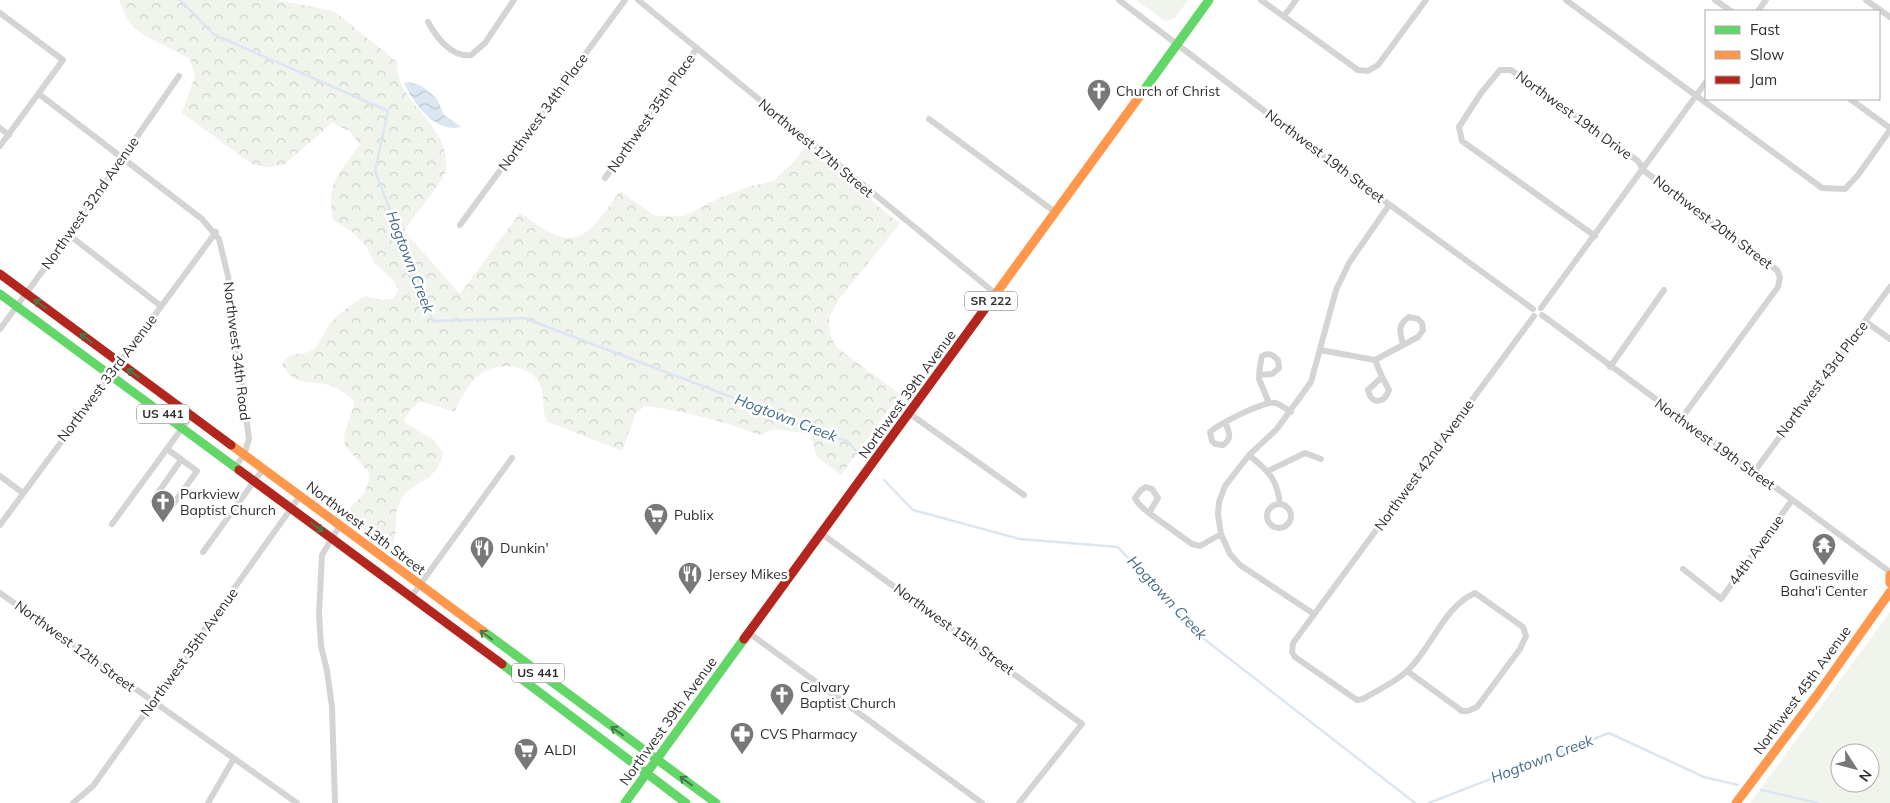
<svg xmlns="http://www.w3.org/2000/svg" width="1890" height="803" font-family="Mulish,sans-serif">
  <defs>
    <pattern id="forest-crowns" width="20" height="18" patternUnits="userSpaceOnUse" patternTransform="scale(1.25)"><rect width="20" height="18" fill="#f0f4ed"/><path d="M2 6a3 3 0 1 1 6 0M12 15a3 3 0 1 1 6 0" fill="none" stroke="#ced2cc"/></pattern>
    <pattern id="water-waves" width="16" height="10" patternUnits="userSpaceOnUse" patternTransform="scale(1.25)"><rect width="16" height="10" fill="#dbe6f0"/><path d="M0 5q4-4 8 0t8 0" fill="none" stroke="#bcc6ce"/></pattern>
  </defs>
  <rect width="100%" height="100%" fill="#fff"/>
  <path fill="url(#forest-crowns)" d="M119,0H277L334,11L397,62C396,103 443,120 446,159C446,163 447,167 446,171C439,187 415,214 404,231L460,294L520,213C575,253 583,244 620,191L655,216H684L719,198L748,187L773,181L794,162L806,146L900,224L839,299L829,318L830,334L836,347L900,394L841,475L817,457L810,434L774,429L760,435C723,421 684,411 645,406L636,413L622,451L548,422C540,410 546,397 540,384C529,363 494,361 478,376C469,384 459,400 455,412L420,401L409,411L404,422L433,439L444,454C441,459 439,467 435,471C426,482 410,486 402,498C392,511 399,532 392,547L385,546L345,513L365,493L370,474L345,446L344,435L355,402C348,396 339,388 329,385C308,380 294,387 282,364C293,348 304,358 315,348C321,342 324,332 329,325C338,313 353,304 365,296L382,300L393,299L399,290L393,280L374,263L366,246L351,231L333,220C325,182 341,172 360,144L349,131L332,123L284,165L266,167L252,164L182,113L195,76L190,59C173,48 144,39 132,25C126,18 123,8 119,0Z"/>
  <path fill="#f0f4ed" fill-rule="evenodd" d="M1136,0H1188L1175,18L1165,21Z
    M1890,612V803H1750ZM1840,753H1870V783H1840Z"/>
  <path fill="url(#water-waves)" d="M409,82L422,86L437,99L444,115L461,127C436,134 413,103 404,83Z"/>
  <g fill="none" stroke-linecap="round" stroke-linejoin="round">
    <path stroke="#dbe6f0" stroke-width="2.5" d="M180,0L213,34L388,111L375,171L433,321L524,318L847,441L858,453
      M884,480L913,510L1020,539L1118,547L1199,635L1415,803
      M1761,790L1818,803
      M1429,803L1609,733L1704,777L1738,785"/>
    <path stroke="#d4d4d4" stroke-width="6" d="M638,0L996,294
      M1119,0L1342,170L1533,309
      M1261,0L1358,70L1368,71L1378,65L1426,0
      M1566,0L1822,188L1845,189L1858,175L1890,130
      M1715,0L1731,11
      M1866,0L1890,17
      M1758,11L1766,0
      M0,13L63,60L0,146
      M1284,16L1296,0
      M428,22C436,37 452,58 471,55L485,43L514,0
      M39,94L202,219L219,239L228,276L249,439L244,455L235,467
      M1850,99L1890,128
      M929,119L1055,212
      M0,128L9,135
      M605,178L697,48
      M460,225L625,0
      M69,235L161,306
      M1595,236L1462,141L1459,127L1481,93L1500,70H1511L1638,161L1643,170L1777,270L1780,277L1778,287L1681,419
      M1541,308L1706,82
      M1542,315L1890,572
      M1865,321L1890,339
      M0,329L69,235L179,76
      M1320,350L1375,360
      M1610,367L1664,290
      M1259,375L1272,374L1279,368L1278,360C1273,355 1269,352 1262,356C1260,364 1259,371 1259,379L1269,403
      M1382,377L1389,390C1384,404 1371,405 1368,390L1382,377L1375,360L1403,345C1400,332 1397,325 1409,317L1418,319L1422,323L1423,330L1418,337L1403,345
      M910,414L1024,495
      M1225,422C1229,432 1233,438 1223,445L1215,444L1212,441L1210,432C1219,424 1265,400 1276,403C1281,405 1286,409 1291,412
      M1249,455C1268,471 1277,478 1280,504
      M1268,471L1305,453L1321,459
      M1754,472L1890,287
      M0,476L23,493
      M1267 516a12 12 0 1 1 24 0a12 12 0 1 1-24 0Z
      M155,505L153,500L181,460
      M160,509L166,512L169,510L197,471L167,449
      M1149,513L1158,498L1152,489L1146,487L1141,490L1135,498C1138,505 1143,508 1149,513L1192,544L1200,546L1221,534
      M112,524L191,416
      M0,525L216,232
      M822,534L1082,724L1019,803
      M203,552L263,469
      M1683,569L1721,599L1792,500
      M0,593L297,803
      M411,597L512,458
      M1314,614L1240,565L1230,554L1221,534L1218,515L1219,502L1225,486L1249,455L1276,430L1311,382L1336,290L1349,263L1389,205
      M749,633L982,803
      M1407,671L1462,711H1468L1477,707L1520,649L1526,636L1523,627L1475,593C1442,608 1432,649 1406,672C1394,683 1377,690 1363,699L1357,700L1295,657L1292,652L1293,643L1534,316
      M73,803L93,786L300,496
      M208,803L233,760
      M335,803L332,707L327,671L321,646L319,614L322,555L340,525"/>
    <path stroke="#63d668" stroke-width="9" d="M1139,97L1209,0
      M0,294L239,470
      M483,631L716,803
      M502,664L686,803
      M625,803L744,639"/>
    <path stroke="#ff974d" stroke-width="9" d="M992,299L1139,97
      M231,445L483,631
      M1890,575V583
      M1736,803L1817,695L1890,592"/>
    <path stroke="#b3261e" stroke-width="9" d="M0,274L231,445
      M239,470L502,664
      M744,639L992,299"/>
  </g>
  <defs><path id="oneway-shaft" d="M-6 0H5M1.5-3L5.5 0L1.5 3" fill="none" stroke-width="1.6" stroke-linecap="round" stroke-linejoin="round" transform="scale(1.25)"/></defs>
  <g stroke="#467a49">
    <use href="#oneway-shaft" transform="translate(40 304) rotate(-143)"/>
    <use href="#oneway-shaft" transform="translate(86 338) rotate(-143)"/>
    <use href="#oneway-shaft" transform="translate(133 373) rotate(-144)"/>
    <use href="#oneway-shaft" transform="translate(317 527) rotate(36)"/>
    <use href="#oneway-shaft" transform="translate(486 635) rotate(-143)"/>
    <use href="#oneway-shaft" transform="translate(617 731) rotate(-144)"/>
    <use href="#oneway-shaft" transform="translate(686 781) rotate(-144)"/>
  </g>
  <defs>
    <symbol id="church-pin" viewBox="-11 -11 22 30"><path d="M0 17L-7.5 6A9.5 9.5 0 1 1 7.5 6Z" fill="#787878" stroke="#fff"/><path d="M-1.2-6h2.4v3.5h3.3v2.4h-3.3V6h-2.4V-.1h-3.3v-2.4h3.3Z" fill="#fff"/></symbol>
    <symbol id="supermarket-pin" viewBox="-11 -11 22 30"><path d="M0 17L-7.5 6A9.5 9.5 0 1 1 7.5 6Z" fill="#787878" stroke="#fff"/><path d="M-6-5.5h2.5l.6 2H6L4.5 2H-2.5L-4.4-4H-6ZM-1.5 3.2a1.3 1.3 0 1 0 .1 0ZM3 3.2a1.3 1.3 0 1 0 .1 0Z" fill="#fff"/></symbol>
    <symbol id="temple-pin" viewBox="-11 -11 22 30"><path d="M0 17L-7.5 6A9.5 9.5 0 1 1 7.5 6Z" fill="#787878" stroke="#fff"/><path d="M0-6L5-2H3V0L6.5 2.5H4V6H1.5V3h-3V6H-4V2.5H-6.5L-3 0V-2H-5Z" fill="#fff"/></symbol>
    <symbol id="restaurant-pin" viewBox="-11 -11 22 30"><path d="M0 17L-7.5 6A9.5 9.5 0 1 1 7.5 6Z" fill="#787878" stroke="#fff"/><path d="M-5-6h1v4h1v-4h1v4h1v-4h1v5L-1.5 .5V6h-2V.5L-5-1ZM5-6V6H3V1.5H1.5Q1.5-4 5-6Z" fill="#fff"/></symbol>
    <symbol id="pharmacy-pin" viewBox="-11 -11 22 30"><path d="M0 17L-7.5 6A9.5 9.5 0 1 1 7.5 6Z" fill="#787878" stroke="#fff"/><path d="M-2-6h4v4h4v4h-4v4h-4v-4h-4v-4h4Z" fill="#fff"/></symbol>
  </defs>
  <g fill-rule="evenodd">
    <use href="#church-pin" x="1085" y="77" width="28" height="38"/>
    <use href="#church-pin" x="149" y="488" width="28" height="38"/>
    <use href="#supermarket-pin" x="642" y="501" width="28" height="38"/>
    <use href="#temple-pin" x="1810" y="531" width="28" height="38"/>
    <use href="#restaurant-pin" x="468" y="534" width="28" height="38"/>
    <use href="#restaurant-pin" x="676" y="560" width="28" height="38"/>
    <use href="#church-pin" x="768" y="681" width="28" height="38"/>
    <use href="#pharmacy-pin" x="728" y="720" width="28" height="38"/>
    <use href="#supermarket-pin" x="512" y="736" width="28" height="38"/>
  </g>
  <g text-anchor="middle" stroke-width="5" stroke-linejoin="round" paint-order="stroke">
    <g fill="#fff" stroke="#6d6d6d" stroke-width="1">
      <rect x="965" y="291.5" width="52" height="19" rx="4"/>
      <rect x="137" y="404.5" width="52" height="19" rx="4"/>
      <rect x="512" y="663.5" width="52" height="19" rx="4"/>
    </g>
    <g font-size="12" font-weight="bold" fill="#2f2f2f">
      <text x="991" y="305">SR 222</text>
      <text x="163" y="418">US 441</text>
      <text x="538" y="677">US 441</text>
    </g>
    <g font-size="14" fill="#2f2f2f" stroke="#fff" text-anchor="start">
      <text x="1116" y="96">Church of Christ</text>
      <text x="180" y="499">Parkview<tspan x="180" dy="16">Baptist Church</tspan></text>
      <text x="674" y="520">Publix</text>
      <text x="500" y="553">Dunkin'</text>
      <text x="708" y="579">Jersey Mikes</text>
      <text x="1824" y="580" text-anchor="middle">Gainesville<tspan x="1824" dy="16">Baha'i Center</tspan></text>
      <text x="800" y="692">Calvary<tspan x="800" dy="16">Baptist Church</tspan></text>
      <text x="760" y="739">CVS Pharmacy</text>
      <text x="544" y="755">ALDI</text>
    </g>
    <g font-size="14" fill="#2f2f2f" stroke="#fff">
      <text transform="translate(543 112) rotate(-54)" y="5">Northwest 34th Place</text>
      <text transform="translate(651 113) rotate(-55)" y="5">Northwest 35th Place</text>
      <text transform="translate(1574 115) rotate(36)" y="5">Northwest 19th Drive</text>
      <text transform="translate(816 148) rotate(40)" y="5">Northwest 17th Street</text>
      <text transform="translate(1325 156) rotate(37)" y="5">Northwest 19th Street</text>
      <text transform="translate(90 203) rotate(-55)" y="5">Northwest 32nd Avenue</text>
      <text transform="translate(1713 222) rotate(37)" y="5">Northwest 20th Street</text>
      <text transform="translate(237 351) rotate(83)" y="5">Northwest 34th Road</text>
      <text transform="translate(107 378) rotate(-53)" y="5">Northwest 33rd Avenue</text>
      <text transform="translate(1822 379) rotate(-53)" y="5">Northwest 43rd Place</text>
      <text transform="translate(907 394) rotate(-54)" y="5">Northwest 39th Avenue</text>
      <text transform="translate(1715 444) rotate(36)" y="5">Northwest 19th Street</text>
      <text transform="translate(1424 465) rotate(-54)" y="5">Northwest 42nd Avenue</text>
      <text transform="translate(366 528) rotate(37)" y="5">Northwest 13th Street</text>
      <text transform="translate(1756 550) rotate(-54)" y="5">44th Avenue</text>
      <text transform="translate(954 629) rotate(36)" y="5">Northwest 15th Street</text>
      <text transform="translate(75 646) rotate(36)" y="5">Northwest 12th Street</text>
      <text transform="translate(189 652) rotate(-54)" y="5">Northwest 35th Avenue</text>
      <text transform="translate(1802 690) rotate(-54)" y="5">Northwest 45th Avenue</text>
      <text transform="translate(668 721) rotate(-54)" y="5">Northwest 39th Avenue</text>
    </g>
    <g font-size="15" font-style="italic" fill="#446b8a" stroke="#fff">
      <text transform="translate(410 262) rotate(69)" y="5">Hogtown Creek</text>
      <text transform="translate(786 418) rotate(21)" y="5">Hogtown Creek</text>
      <text transform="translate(1167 598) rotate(47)" y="5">Hogtown Creek</text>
      <text transform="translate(1542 759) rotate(-21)" y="5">Hogtown Creek</text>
    </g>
  </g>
  <rect x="1705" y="10" width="175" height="90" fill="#ffffff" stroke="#acacac"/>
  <rect x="1715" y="26" width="25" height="8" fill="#63d668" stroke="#acacac"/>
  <text x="1750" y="35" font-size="15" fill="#2f2f2f">Fast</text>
  <rect x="1715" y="51" width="25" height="8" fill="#ff974d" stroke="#acacac"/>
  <text x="1750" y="60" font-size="15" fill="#2f2f2f">Slow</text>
  <rect x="1715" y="76" width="25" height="8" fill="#b3261e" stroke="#acacac"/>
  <text x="1750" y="85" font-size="15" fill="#2f2f2f">Jam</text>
  <g transform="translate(1855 768) rotate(126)"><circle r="24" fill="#ffffff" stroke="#acacac"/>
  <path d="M0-4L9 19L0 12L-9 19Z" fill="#787878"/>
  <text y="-8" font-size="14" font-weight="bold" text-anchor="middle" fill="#2f2f2f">N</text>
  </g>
</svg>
